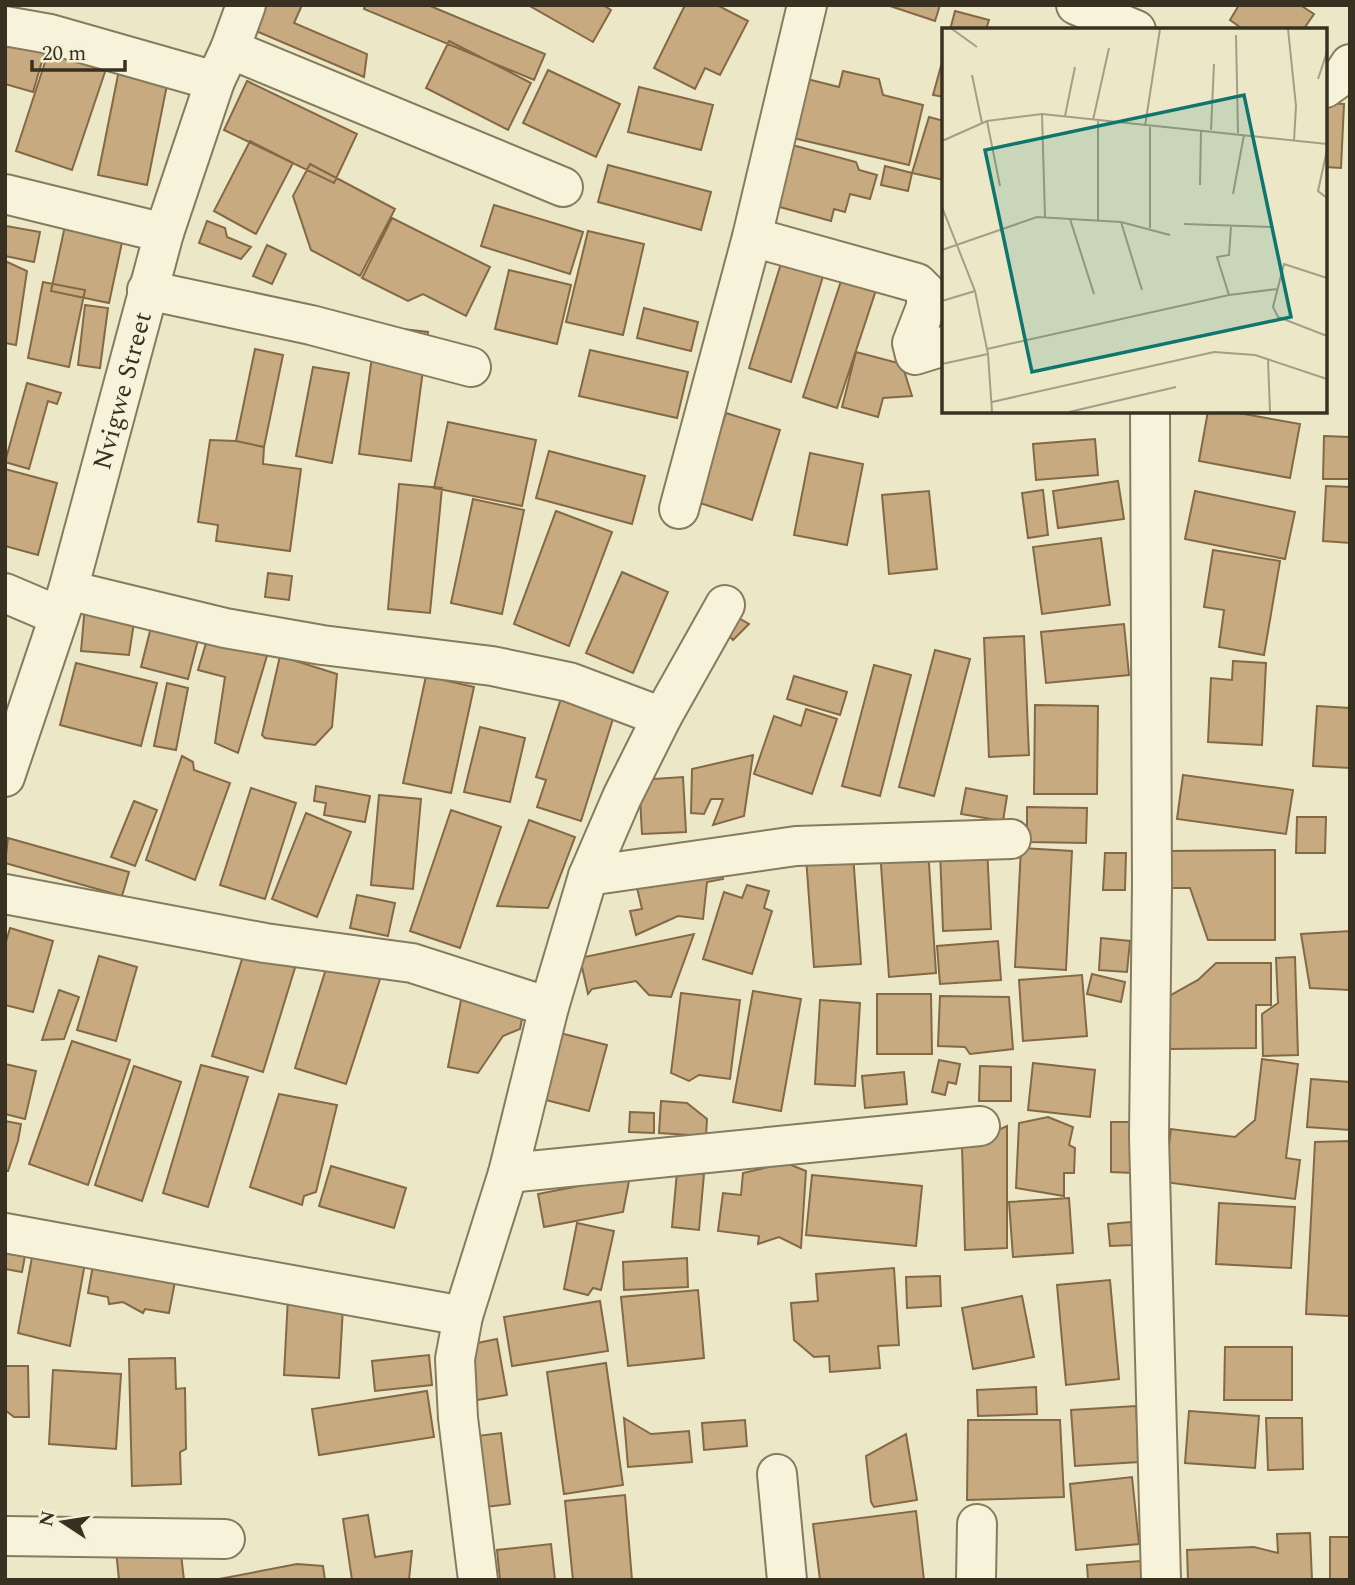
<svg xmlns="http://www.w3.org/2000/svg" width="1355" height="1585" font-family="Spectral,serif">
  <rect width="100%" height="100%" fill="#ece7c7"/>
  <path fill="#c7aa80" stroke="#846945" stroke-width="2" d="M259,5H302L294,23L367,54L364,77L249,28Z
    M365,5H428L545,54L534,80L364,9Z
    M528,5H603L611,10L593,42Z
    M685,5H717L748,21L720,75L705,68L695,89L654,68Z
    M887,5H940L935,21Z
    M1239,5H1300L1314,14L1303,30H1244L1230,20Z
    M955,11L989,20L986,30H950Z
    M5,31L47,44L33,92L5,84Z
    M449,41L531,83L508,130L426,88Z
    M50,47L107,66L72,170L16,151Z
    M944,55V97L933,95Z
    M120,65L169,75L147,185L98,175Z
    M548,70L620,104L596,157L523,123Z
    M843,71L879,79L883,95L923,105L909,165L793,138L807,79L839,87Z
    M247,81L357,134L334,183L224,130Z
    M639,87L713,105L701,150L628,132Z
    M1325,103L1344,104L1341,168L1325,167Z
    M929,117L944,121V180L912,173Z
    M250,141L293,163L256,234L214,211Z
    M781,142L856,162L859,170L877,175L870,199L850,194L845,212L834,209L831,221L765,203Z
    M310,164L395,209L360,276L311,250L293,196Z
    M608,165L711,192L701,230L598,202Z
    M885,166L912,173L908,191L881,185Z
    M494,205L583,232L570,274L481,246Z
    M392,218L490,267L466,316L423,294L408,301L362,278Z
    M66,221L124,233L109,303L51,291Z
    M207,221L225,228L227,237L251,247L241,259L199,243Z
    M6,226L40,232L34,262L5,256Z
    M588,231L644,244L623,335L566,322Z
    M267,245L286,254L272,284L253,276Z
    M782,260L824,273L791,382L749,368Z
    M5,261L27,271L16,345L5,343Z
    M509,270L571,285L557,344L495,329Z
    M842,278L876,290L837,408L803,397Z
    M43,282L85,290L69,367L28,358Z
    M85,305L108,308L100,368L78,365Z
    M644,308L698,322L691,351L637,338Z
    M376,326L428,332L411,461L359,454Z
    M255,349L283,355L264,447L236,441Z
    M590,350L688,372L677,418L579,396Z
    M856,352L902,364L912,396L883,398L878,417L842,407Z
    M313,367L349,373L332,463L296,456Z
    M27,383L61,393L57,404L48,401L29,469L5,462Z
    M1208,411H1227L1300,424L1290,478L1199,461Z
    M726,413L780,430L752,520L697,502Z
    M448,422L536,440L522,506L434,488Z
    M1324,436L1350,437V479H1323Z
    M1095,439L1098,475L1036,480L1033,444Z
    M210,440L236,441L264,447L263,464L301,469L290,551L216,541L218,525L198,522Z
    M549,451L645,476L632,524L536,498Z
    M810,453L863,464L847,545L794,535Z
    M5,469L57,483L38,555L5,546Z
    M1118,481L1124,519L1058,528L1053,491Z
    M399,484L442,488L430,613L388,609Z
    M1326,486L1350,487V543L1323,541Z
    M1043,490L1048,535L1028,538L1022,493Z
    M929,491L937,569L889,574L882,495Z
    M1195,491L1295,512L1285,559L1185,539Z
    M473,499L524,510L502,614L451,603Z
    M556,511L612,532L569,646L514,624Z
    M1101,538L1110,605L1042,614L1033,547Z
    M1213,550L1280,561L1264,655L1219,647L1224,610L1204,607Z
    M622,572L668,592L633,673L586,653Z
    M268,573L292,576L289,600L265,597Z
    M85,605L135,616L129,655L81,651Z
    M730,613L749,624L733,640L722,629Z
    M1124,624L1129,675L1046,683L1041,632Z
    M151,627L198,640L188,679L141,667Z
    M209,633L269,649L238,753L215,743L225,677L198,670Z
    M1024,636L1029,755L989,757L984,638Z
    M935,650L970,659L934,796L899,787Z
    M280,656L337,674L332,727L315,745L265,738L262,735Z
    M1233,661L1266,663L1262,745L1208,742L1211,678L1232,680Z
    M76,663L157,683L141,746L60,725Z
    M874,665L911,675L880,796L842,786Z
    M426,676L474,687L451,793L403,783Z
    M794,676L847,692L840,715L787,699Z
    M167,683L188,688L176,750L154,746Z
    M564,689L617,706L581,821L537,807L546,780L536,777Z
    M1035,705L1098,706L1097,794H1034Z
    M1317,706L1350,708V768L1313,766Z
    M806,709L837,719L812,794L754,774L774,716L801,726Z
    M480,727L525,738L510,802L464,792Z
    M753,755L744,816L713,825L723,799H711L704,814L691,813L692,769Z
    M182,756L193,762L194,770L230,783L195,880L146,860Z
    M1183,775L1293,790L1286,834L1177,819Z
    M683,777L686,832L642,834L639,780Z
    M316,786L370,796L365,822L324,815L326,803L314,801Z
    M251,788L296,803L265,899L220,885Z
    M966,788L1007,796L1003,821L961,814Z
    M379,795L421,799L413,889L371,885Z
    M134,801L157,810L135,866L111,857Z
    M1027,807L1087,808L1086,843L1027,842Z
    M451,810L501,827L460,948L410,931Z
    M306,813L351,832L317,917L272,899Z
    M1297,817H1326L1325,853H1296Z
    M529,820L575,837L548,908L497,906Z
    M8,838L129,872L122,896L5,863Z
    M987,847L991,929L943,931L940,850Z
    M928,848L936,973L889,977L880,851Z
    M1021,848L1072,851L1066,970L1015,967Z
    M1275,850V940H1208L1190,888H1166L1165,851Z
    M1105,853H1126L1125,890H1103Z
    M853,854L861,964L814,967L806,857Z
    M718,863L723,879L707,882L703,919L678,916L636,935L630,911L642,909L635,879Z
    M747,885L769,891L764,908L772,911L752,974L703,959L724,892L742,898Z
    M357,895L395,903L388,936L350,928Z
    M10,928L53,941L33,1012L5,1005V945Z
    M1350,931V990L1310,988L1301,934Z
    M694,934L671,997L649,995L636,981L592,989L588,994L580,958Z
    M1101,938L1130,941L1127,972L1099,970Z
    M998,941L1001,980L940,984L937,946Z
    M247,943L298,958L263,1072L212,1056Z
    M99,956L137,967L116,1041L77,1030Z
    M330,956L382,973L346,1084L295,1068Z
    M1295,957L1298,1055L1263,1056L1262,1014L1278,1003L1276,958Z
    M1216,963H1271V1005H1256V1048L1169,1049V996L1198,980Z
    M1092,974L1125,982L1121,1002L1087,994Z
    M1082,975L1087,1036L1023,1041L1019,980Z
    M59,990L79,997L64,1039L42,1040Z
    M753,991L801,999L781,1111L733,1102Z
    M681,993L740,1000L730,1079L699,1075L689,1081L671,1073Z
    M877,994H931L932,1054H877Z
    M940,996L1009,997L1013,1049L970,1054L965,1047L938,1046Z
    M461,1000L523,1014L520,1029L503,1036L478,1073L448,1067Z
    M820,1000L860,1003L855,1086L815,1084Z
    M560,1033L607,1045L589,1111L542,1099Z
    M72,1041L130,1060L88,1185L29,1164Z
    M1262,1059L1298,1064L1286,1158L1300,1160L1295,1199L1164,1182L1171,1129L1235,1137L1255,1120Z
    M939,1060L960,1064L956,1084L948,1082L945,1095L932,1092Z
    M1033,1063L1095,1070L1090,1117L1028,1110Z
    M5,1064L36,1071L25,1119L5,1114Z
    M201,1065L248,1077L208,1207L163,1193Z
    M134,1066L181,1082L142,1201L95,1185Z
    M980,1066L1011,1067V1101H979Z
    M904,1072L907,1104L865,1108L862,1076Z
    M1311,1079L1350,1082V1130L1307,1127Z
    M279,1094L337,1105L316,1192L304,1196L302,1205L250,1187Z
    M661,1101L687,1103L707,1119L706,1136L659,1133Z
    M630,1112L654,1113V1133L629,1132Z
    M1048,1117L1073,1127L1069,1145L1075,1148L1074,1173H1064V1196L1016,1188L1019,1123Z
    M5,1121L21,1124L18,1141L8,1171H5Z
    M1111,1122H1134L1133,1173L1111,1172Z
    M1007,1126V1248L965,1250L962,1146Z
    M1350,1141V1316L1306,1314L1315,1142Z
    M786,1163L806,1171L801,1248L779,1237L758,1244L759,1236L718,1231L723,1193L741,1195L743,1173Z
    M331,1166L406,1188L394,1228L319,1206Z
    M677,1172L704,1174L699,1230L672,1227Z
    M812,1175L922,1186L916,1246L806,1235Z
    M630,1176L623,1212L544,1227L538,1194Z
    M1069,1198L1073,1253L1013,1257L1009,1202Z
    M1219,1203L1295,1207L1291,1268L1216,1264Z
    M1131,1222L1133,1245L1110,1246L1108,1224Z
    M577,1223L614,1231L601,1290L593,1288L588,1295L564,1289Z
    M35,1241L87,1252L70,1346L18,1333Z
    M5,1244L27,1245L22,1272L5,1269Z
    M95,1254L177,1271L169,1313L145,1309L143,1313L123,1302L109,1304L108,1297L88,1293Z
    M687,1258L688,1287L624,1290L623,1262Z
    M894,1268L899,1345L878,1346L880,1368L830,1372L829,1356L814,1357L794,1340L791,1303L818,1301L816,1274Z
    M940,1276L941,1306L907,1308L906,1277Z
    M1110,1280L1119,1379L1066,1385L1057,1285Z
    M698,1290L704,1358L628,1366L621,1297Z
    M1022,1296L1034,1357L973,1369L962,1308Z
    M288,1297L343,1307L339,1378L284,1375Z
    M600,1301L608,1351L512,1366L504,1317Z
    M497,1339L507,1395L477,1400L467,1345Z
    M1225,1347H1292V1400H1224Z
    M429,1355L432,1385L375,1391L372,1361Z
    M175,1358L176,1389L185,1388L186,1449L180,1452L181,1484L132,1486L129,1359Z
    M606,1363L623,1485L564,1494L547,1372Z
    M5,1366H28L29,1417H14L5,1410Z
    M53,1370L121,1374L116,1449L49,1444Z
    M1036,1387L1037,1414L978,1416L977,1390Z
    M427,1391L434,1437L319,1455L312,1409Z
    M1136,1406L1139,1462L1075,1466L1071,1410Z
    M1189,1411L1259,1416L1255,1468L1185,1463Z
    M624,1418L651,1434L689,1431L692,1462L628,1467Z
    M1266,1418H1302L1303,1469L1268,1470Z
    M745,1420L747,1446L704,1450L702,1423Z
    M968,1420H1060L1064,1497L967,1500Z
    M501,1433L510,1504L486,1507L477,1436Z
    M906,1434L917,1500L874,1507L871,1502L866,1456Z
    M1132,1477L1139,1544L1076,1550L1070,1484Z
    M625,1495L632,1580H573L565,1501Z
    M916,1511L924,1580H820L813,1524Z
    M368,1515L375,1557L412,1551L409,1579L352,1580L343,1519Z
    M1310,1533L1312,1580H1188L1187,1550L1254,1547L1278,1553L1277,1534Z
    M1330,1537H1350V1580H1330Z
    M551,1544L555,1580H500L497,1550Z
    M180,1545L184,1580H119L116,1550Z
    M1141,1561L1142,1580H1088L1087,1565Z
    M297,1564L323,1566L325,1580H214Z"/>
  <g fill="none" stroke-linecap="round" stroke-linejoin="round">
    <defs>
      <g id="minor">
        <path d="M1076,5L1136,30"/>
        <path d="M5,26L50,34L215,81"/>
        <path d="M230,49L563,187"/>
        <path d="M1325,88L1343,75L1350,64"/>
        <path d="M5,194L164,233"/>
        <path d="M752,237L917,283L926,292V307L912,343L915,355L944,346"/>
        <path d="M147,290L311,325L471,367"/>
        <path d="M1150,411L1152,886L1149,1137L1161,1580"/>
        <path d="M679,509L752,237L807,5"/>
        <path d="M68,590L225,628L322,645L492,666L569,682L662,717"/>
        <path d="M5,593L59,616"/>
        <path id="s1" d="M5,777L68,590L164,233L215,81L230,49L246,5"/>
        <path d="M588,876L796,846L1011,839"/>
        <path d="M5,894L265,943L412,963L549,1007"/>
        <path d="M508,1173L980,1126"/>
        <path d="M5,1233L463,1316"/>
        <path d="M777,1474L787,1580"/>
        <path d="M5,1536L225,1539"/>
        <path d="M478,1580L458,1418L455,1359L463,1316L508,1173L549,1007L588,876L622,797L662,717L725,605"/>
        <path d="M976,1580L977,1524"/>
      </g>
    </defs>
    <use href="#minor" stroke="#867b5e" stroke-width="42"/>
    <use href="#minor" stroke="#f7f3da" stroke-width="38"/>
  </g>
  <g text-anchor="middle" stroke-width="7" stroke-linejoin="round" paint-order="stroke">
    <g font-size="26" fill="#383020" stroke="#f4f0d6">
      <text dy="9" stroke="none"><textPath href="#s1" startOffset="404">Nvigwe Street</textPath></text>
    </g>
  </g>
  <g transform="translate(942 28)">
    <rect width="385" height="385" fill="#ece7c7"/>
    <path fill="none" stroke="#a49e84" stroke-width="2" d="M10,1L35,19M346,1L354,78L352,113M294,7L296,105M30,47L40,95M376,51L385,24M100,86L103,189M123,88L133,39M151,92L167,20M45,93L58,158M156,93V192M203,98L218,1M269,102L272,36M0,113L45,93L100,86L385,116M385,122L376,163L385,170M258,157L259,102M291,166L302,107M0,179L33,263L46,326L50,384M128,191L152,266M179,194L200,262M242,196L331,199M208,200V99M0,222L95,189L179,194L228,207M385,250L342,236L331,279L336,289L385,308M287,267L275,229L287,227L289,199M0,273L33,263M45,321L287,267L335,261M326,331L328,384M0,336L46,326M50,374L272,324L313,327L385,351M127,384L234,359"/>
    <path fill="#0f766e" fill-opacity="0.15" stroke="#0f766e" stroke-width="3.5" d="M302,67L349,289L90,344L43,122Z"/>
    <rect width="385" height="385" fill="none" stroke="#383020" stroke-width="3.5"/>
  </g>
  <rect width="1355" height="1585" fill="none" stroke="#383020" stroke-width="14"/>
  <g transform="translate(63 1522) rotate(282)" stroke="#f4f0d6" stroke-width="5" paint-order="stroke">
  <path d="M0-5L12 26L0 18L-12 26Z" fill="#383020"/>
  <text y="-10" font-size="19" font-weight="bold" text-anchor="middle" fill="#383020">N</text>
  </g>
  <path d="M32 60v10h93v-10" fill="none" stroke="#383020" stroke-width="3.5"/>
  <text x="42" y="60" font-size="21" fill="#383020" stroke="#f4f0d6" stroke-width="5" paint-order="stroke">20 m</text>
</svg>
